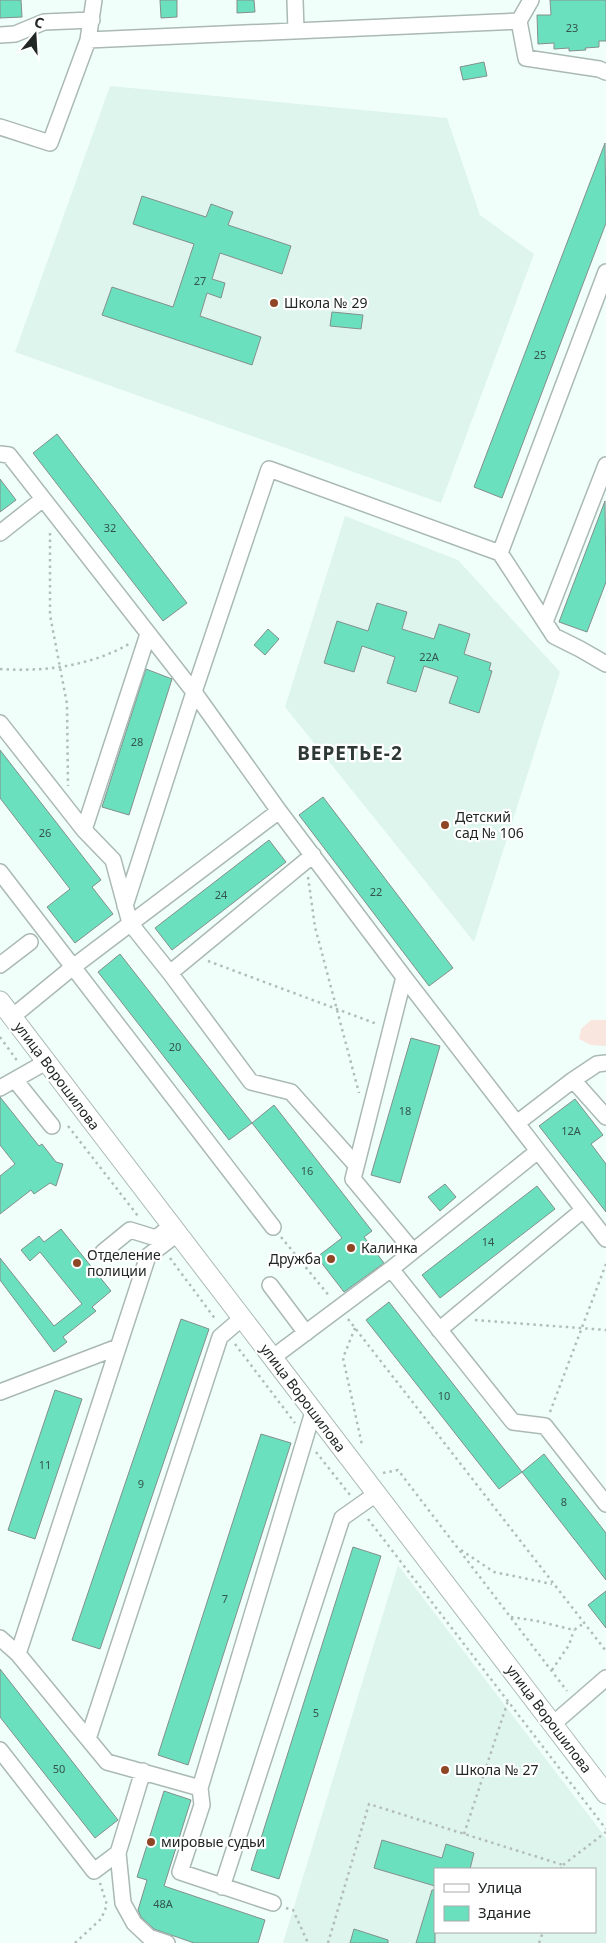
<svg xmlns="http://www.w3.org/2000/svg" width="606" height="1943" font-family="'Noto Sans',sans-serif">
  <rect width="100%" height="100%" fill="#f1fffa"/>
  <path fill="#def5ed" fill-rule="evenodd" d="M110,86L447,118L480,215L534,254L441,503L15,352Z
    M345,516L458,560L560,672L474,942L285,707Z
    M398,1565L606,1838V1943H283ZM435,1869H595V1932H435Z"/>
  <path fill="#f8e6df" d="M591,1020H606V1046L591,1045L579,1039L581,1029Z"/>
  <path fill="#6be0bf" stroke="#838f8b" d="M0,0H21L22,17L0,18Z
    M160,0H177V17L161,18Z
    M237,0H254L255,12L237,13Z
    M550,0H606V41H599V47L585,48L586,50L569,51V48L554,49V43L538,44L537,15H551Z
    M484,62L487,76L463,80L460,67Z
    M605,143L606,223L502,498L474,487Z
    M142,196L206,217L211,204L233,212L228,225L291,246L282,274L220,253L212,279L225,283L221,298L207,293L200,316L261,337L252,365L102,315L112,287L173,307L194,244L133,224Z
    M332,312L363,315L361,329L330,326Z
    M57,434L187,603L163,621L33,453Z
    M0,479L16,500L0,512Z
    M605,501L606,582L587,632L559,622Z
    M377,603L407,612L402,629L434,639L439,624L470,634L464,654L491,663L489,670L492,671L479,713L449,703L458,677L424,666L416,692L387,683L395,657L362,646L354,672L324,663L337,621L368,631Z
    M268,629L279,639L265,655L254,645Z
    M146,669L172,679L129,815L102,807Z
    M0,750L101,880L92,887L113,914L75,943L47,907L70,889L0,798Z
    M323,797L453,968L429,986L299,815Z
    M269,840L286,862L172,950L155,928Z
    M120,954L252,1123L229,1140L98,972Z
    M411,1038L440,1046L400,1183L371,1175Z
    M0,1097L39,1146L42,1144L56,1162L63,1164L56,1186L50,1183L34,1194L31,1190L0,1214V1176L15,1164L0,1145Z
    M575,1099L603,1135L591,1144L606,1164V1212L539,1126Z
    M274,1105L372,1231L364,1237L384,1263L344,1292L317,1257L342,1238L252,1123Z
    M445,1184L456,1197L440,1211L428,1197Z
    M537,1186L555,1209L440,1298L422,1275Z
    M61,1229L111,1291L92,1307L96,1311L63,1337L67,1342L54,1352L0,1280V1258L54,1326L82,1304L40,1252L30,1261L21,1250L39,1236L44,1242Z
    M389,1302L522,1472L499,1489L366,1320Z
    M181,1319L209,1329L100,1649L72,1640Z
    M55,1390L82,1399L35,1539L8,1530Z
    M261,1434L291,1443L188,1765L158,1755Z
    M544,1454L606,1533V1580L522,1472Z
    M353,1547L381,1556L279,1879L251,1870Z
    M606,1591V1628L588,1605Z
    M0,1669L118,1820L95,1838L0,1717Z
    M164,1791L191,1800L164,1886L265,1920L258,1943H194L154,1929L141,1917L138,1910L147,1880L137,1877Z
    M382,1840L442,1858L446,1844L474,1853L470,1869H435V1886L374,1868Z
    M432,1890H435V1943H416Z
    M354,1929L388,1940V1943H350Z"/>
  <g fill="none" stroke-linecap="round" stroke-linejoin="round">
    <defs>
      <path id="minor" d="M295,0L296,31
        M531,0L519,21L526,58L599,69L606,72
        M0,35L15,34L44,22L92,20
        M88,40L519,21
        M0,127L50,143L88,40L94,0
        M0,454L9,455L194,692L279,811L404,977L606,1239
        M0,533L43,499
        M500,553L606,272
        M545,622L606,465
        M0,723L84,830L148,634
        M84,830L113,860L130,923L170,973L313,855
        M0,872L273,1227
        M125,906L194,692L269,469L500,553L554,636L580,649L606,664
        M0,965L30,942
        M170,973L251,1082L291,1092L356,1165
        M404,977L353,1179L413,1251
        M12,1017L73,967L279,811
        M15,1080L52,1126
        M573,1080L597,1064L606,1063
        M0,1088L46,1062
        M517,1123L573,1080L606,1117
        M103,1252L130,1230L156,1238L171,1226
        M391,1269L513,1422L545,1426L606,1504
        M270,1285L306,1333
        M439,1330L583,1210
        M272,1358L391,1269L538,1151
        M0,1392L118,1347
        M0,1638L18,1654L107,1762L200,1788
        M18,1654L148,1256L177,1234
        M553,1724L606,1678
        M88,1739L220,1337L242,1318
        M0,1750L94,1871L118,1853L143,1771
        M118,1853L123,1903L134,1923L149,1937L167,1943
        M222,1887L342,1518L376,1494
        M273,1903L180,1872L202,1805L200,1788L313,1412"/>
      <path id="major" d="M0,1001L606,1794"/>
    </defs>
    <use href="#minor" stroke="#abb9b4" stroke-width="18"/>
    <use href="#major" stroke="#abb9b4" stroke-width="21"/>
    <path stroke="#b2bdb9" stroke-width="2.5" stroke-dasharray="2.5 4" stroke-linecap="butt" d="M50,533V615L67,704L68,786
      M0,669C44,672 90,666 129,644
      M308,877L315,927L359,1093
      M208,961L377,1024
      M0,1037L18,1062
      M68,1126L138,1216
      M281,1237L330,1297
      M170,1258L216,1320
      M348,1319L606,1651
      M475,1320L606,1330
      M355,1328L343,1358L362,1445
      M235,1344L295,1423
      M550,1412L606,1264
      M316,1452L350,1495
      M383,1473L398,1470L567,1691
      M368,1519L606,1829
      M461,1550L494,1572L552,1584
      M511,1617L537,1621L574,1630L584,1623
      M552,1670L569,1645L574,1630
      M464,1834L508,1701
      M563,1865L606,1832
      M286,1908L293,1910L308,1943
      M75,1943L101,1919L107,1905L100,1883
      M328,1943L369,1804L563,1865L561,1869
      M539,1943L543,1932"/>
    <use href="#minor" stroke="#fff" stroke-width="15"/>
    <use href="#major" stroke="#fff" stroke-width="19"/>
  </g>
  <g fill="#8e4625" stroke="#fff" stroke-width="2">
    <circle cx="274" cy="303" r="5"/>
    <circle cx="445" cy="825" r="5"/>
    <circle cx="351" cy="1248" r="5"/>
    <circle cx="331" cy="1259" r="5"/>
    <circle cx="77" cy="1263" r="5"/>
    <circle cx="445" cy="1770" r="5"/>
    <circle cx="151" cy="1842" r="5"/>
  </g>
  <g text-anchor="middle" stroke-width="4.5" stroke-linejoin="round" paint-order="stroke">
    <g font-size="11" fill="#34554c">
      <text x="572" y="32">23</text>
      <text x="200" y="285">27</text>
      <text x="540" y="359">25</text>
      <text x="110" y="532">32</text>
      <text x="429" y="661">22А</text>
      <text x="137" y="746">28</text>
      <text x="45" y="837">26</text>
      <text x="376" y="896">22</text>
      <text x="221" y="899">24</text>
      <text x="175" y="1051">20</text>
      <text x="405" y="1115">18</text>
      <text x="571" y="1135">12А</text>
      <text x="307" y="1175">16</text>
      <text x="488" y="1246">14</text>
      <text x="444" y="1400">10</text>
      <text x="45" y="1469">11</text>
      <text x="141" y="1488">9</text>
      <text x="564" y="1506">8</text>
      <text x="225" y="1603">7</text>
      <text x="316" y="1717">5</text>
      <text x="59" y="1773">50</text>
      <text x="163" y="1908">48А</text>
    </g>
    <g font-size="14" fill="#222725" stroke="#fff" text-anchor="start">
      <text x="284" y="308">Школа № 29</text>
      <text x="455" y="822">Детский<tspan x="455" dy="16">сад № 106</tspan></text>
      <text x="361" y="1253">Калинка</text>
      <text x="87" y="1260">Отделение<tspan x="87" dy="16">полиции</tspan></text>
      <text x="321" y="1264" text-anchor="end">Дружба</text>
      <text x="455" y="1775">Школа № 27</text>
      <text x="161" y="1847">мировые судьи</text>
    </g>
    <g font-size="14" fill="#222725" stroke="#fff">
      <text transform="translate(57 1076) rotate(53)" y="5">улица Ворошилова</text>
      <text transform="translate(303 1398) rotate(53)" y="5">улица Ворошилова</text>
      <text transform="translate(549 1719) rotate(53)" y="5">улица Ворошилова</text>
    </g>
    <g font-size="19" font-weight="bold" letter-spacing="1" fill="#2e3935" stroke="#fff">
      <text x="350" y="760">ВЕРЕТЬЕ-2</text>
    </g>
  </g>
  <rect x="434" y="1868" width="162" height="65" fill="#ffffff" stroke="#a7a9a8"/>
  <rect x="444" y="1884" width="25" height="8" fill="#ffffff" stroke="#a7a9a8"/>
  <text x="478" y="1893" font-size="15" fill="#222725">Улица</text>
  <rect x="444" y="1906" width="25" height="15" fill="#6be0bf" stroke="#a7a9a8"/>
  <text x="478" y="1918" font-size="15" fill="#222725">Здание</text>
  <g transform="translate(35 35) rotate(18)" stroke="#ffffff" stroke-width="4" paint-order="stroke">
  <path d="M0-4L9 19L0 12L-9 19Z" fill="#222725"/>
  <text y="-8" font-size="14" font-weight="bold" text-anchor="middle" fill="#222725">С</text>
  </g>
</svg>
